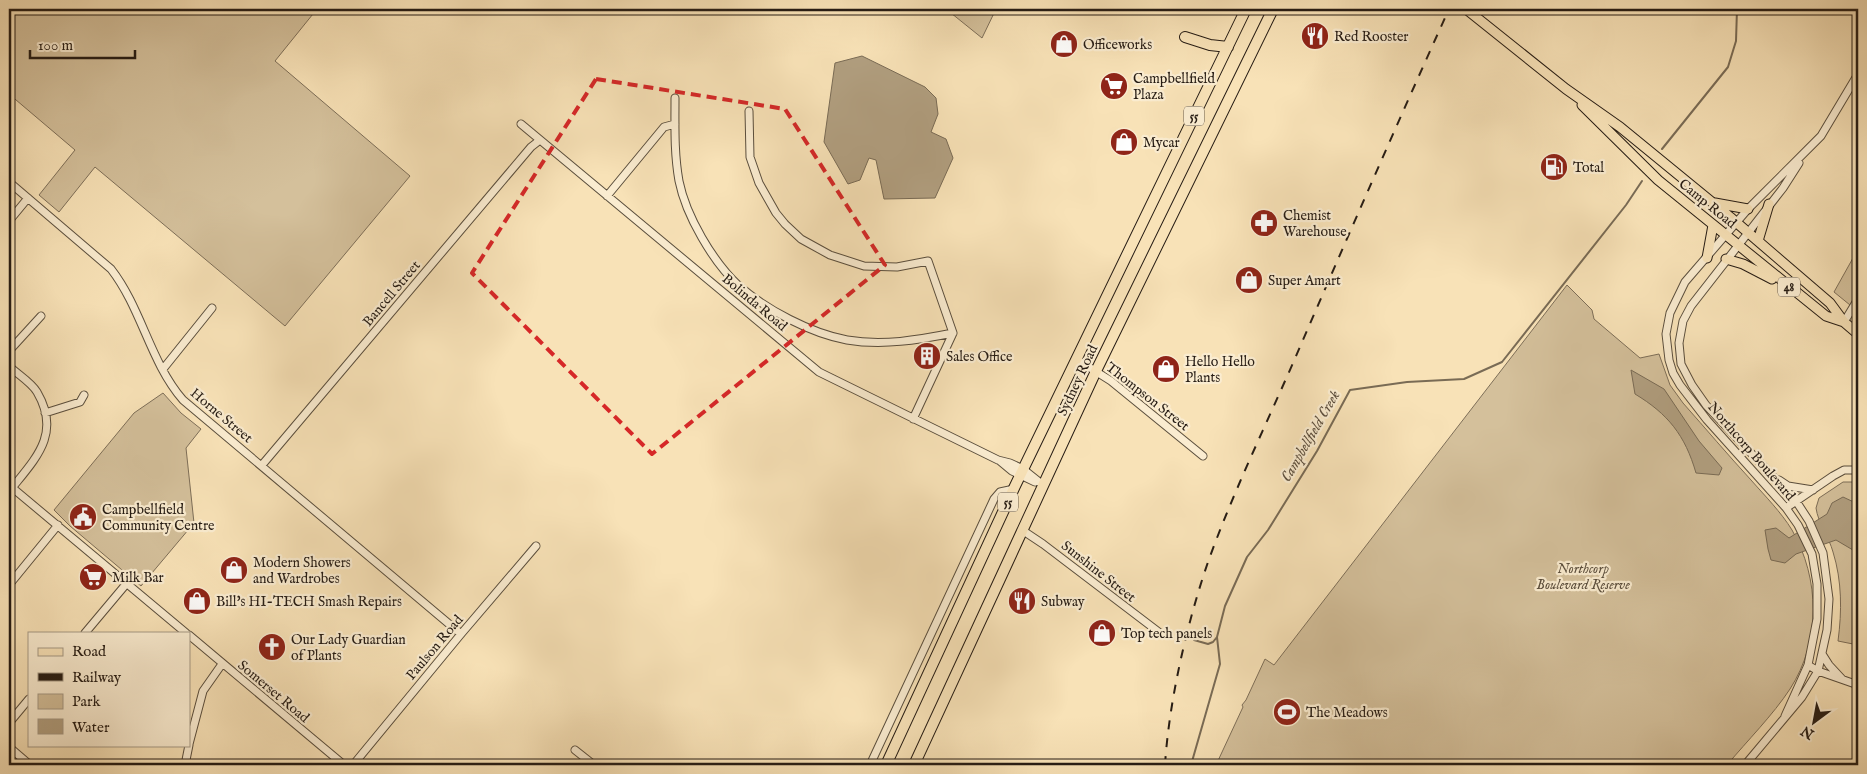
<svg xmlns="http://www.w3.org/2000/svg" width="1867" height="774" font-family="'IM FELL English',serif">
  <rect width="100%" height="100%" fill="#f8e2b7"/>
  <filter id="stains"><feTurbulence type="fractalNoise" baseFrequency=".004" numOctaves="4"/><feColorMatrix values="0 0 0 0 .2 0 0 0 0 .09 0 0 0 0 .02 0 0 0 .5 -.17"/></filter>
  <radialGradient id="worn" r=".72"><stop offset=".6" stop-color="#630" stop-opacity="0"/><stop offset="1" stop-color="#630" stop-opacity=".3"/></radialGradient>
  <path fill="#d4c09b" stroke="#7d6e58" d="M9,9H317L275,61L410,176L285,326L95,167L59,212L39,195L75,150L9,94Z
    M946,9H996L982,38Z
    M1858,249V290L1850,305L1834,292Z
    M1567,285L1592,310L1594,319L1640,358L1659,354L1670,385L1683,403C1706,429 1728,455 1751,480C1765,496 1781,512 1792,530C1820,579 1821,641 1790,689C1773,715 1747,741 1727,765H1216L1243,707L1242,705L1246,700L1265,659L1274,665Z
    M163,393L181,413L201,429L186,448L194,523L141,586L70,526L54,510L134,413Z
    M1843,482H1858V645L1838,641C1842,611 1842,581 1833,552C1829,537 1818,523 1816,508L1819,498Z"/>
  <path fill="#b19f80" stroke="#796b55" d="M862,56L925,87L936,98L938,114L931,132L946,139L953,158L935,198L884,199L876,160L869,158L860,180L848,184L824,142L835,63Z
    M1631,370L1664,389L1699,441L1722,468L1719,475L1696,473C1685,435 1668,414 1635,394Z
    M1843,497L1858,504V553L1836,540L1796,554L1785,563L1771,560L1768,549L1765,530L1776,528L1789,538L1827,514L1832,503Z"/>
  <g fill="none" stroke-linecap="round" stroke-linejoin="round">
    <path stroke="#796b55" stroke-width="2" d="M1662,149L1728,67L1736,41L1737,9
      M1194,640L1208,644L1213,642L1217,637
      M1191,765L1220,664L1217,637L1225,606L1247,557L1268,530L1317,451L1350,390L1407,382L1464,379L1502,362L1626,205L1642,181"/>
    <defs>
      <path id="minor" d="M675,98C675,126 674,153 679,181C686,216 713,262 739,286C767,310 810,333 847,340C883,346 918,340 953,333
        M749,111L750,157L759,183L776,213L785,224L801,239L830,255L864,266L897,267L928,261L953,333
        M521,124L819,372L998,460L1010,463L1023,469L1043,485
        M9,182L111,269C142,309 150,362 183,400L461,634
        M607,196L664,127L675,124
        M9,221L28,198
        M1844,322L1858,299
        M9,351L41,316
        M1076,359L1111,381L1203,456
        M9,366C17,374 31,382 37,392C61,433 37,457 12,488
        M163,369L212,308
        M45,413L80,402L84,395
        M913,419L953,333
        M1000,461L1012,471L1035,482
        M262,465L531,147L540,140
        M1779,480L1788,486L1813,490
        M9,485L186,633
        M1786,508L1833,476L1844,470H1858
        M1022,530L1043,544L1160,633
        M9,585L58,525
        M85,633L127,583
        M189,635L344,765
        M1822,654L1829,665L1842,679
        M1808,665L1818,671L1858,685
        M1785,716L1808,665L1817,619V584L1812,554L1798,525L1786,508L1707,420L1680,385L1673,373L1669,360L1666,334L1670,313L1685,282L1748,209L1821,136L1858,74
        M9,723L29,699
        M189,744L203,691L222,664
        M9,747L30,765
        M575,750L594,765
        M185,765L189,745
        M353,765L461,634L536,546
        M870,765L994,499L1000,492L1014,489
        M1745,765L1802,697L1818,671L1827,630L1829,599L1823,553L1809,521L1796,501L1706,405L1692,385L1681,364L1679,343L1683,321L1691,306L1783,188L1799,163"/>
      <path id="major" d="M1466,9L1566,89L1620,127L1730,217L1830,303L1844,322L1858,334
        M1582,105L1658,180L1826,316L1844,322
        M1715,203L1748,209
        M1758,241L1769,204
        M1707,258L1713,225
        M1726,259L1743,264L1772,279"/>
      <path id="highway" d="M1185,37L1210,45L1228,47
        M886,765L1015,486L1246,9
        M914,765L1096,371L1273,9"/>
    </defs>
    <use href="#minor" stroke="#5a4e3d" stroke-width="9"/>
    <use href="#major" stroke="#261c14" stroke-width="11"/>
    <use href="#highway" stroke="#261c14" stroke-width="12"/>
    <use href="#minor" stroke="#faecd0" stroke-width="7"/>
    <use href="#major" stroke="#f8e2b7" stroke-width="9"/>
    <use href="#highway" stroke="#f8e2b7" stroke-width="10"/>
    <path stroke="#261c14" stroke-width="2" stroke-dasharray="9 9" stroke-linecap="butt" d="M1165,765C1169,701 1187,623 1208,562C1232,495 1264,429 1293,363C1344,245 1396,126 1449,9"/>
  </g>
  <path fill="none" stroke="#d62828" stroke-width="4" stroke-dasharray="10 6" stroke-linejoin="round" d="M596,79L785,109L885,265L652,454L472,273Z"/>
  <defs>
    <symbol id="restaurant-disc" viewBox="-11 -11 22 22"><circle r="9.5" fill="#8f2418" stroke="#faecd0"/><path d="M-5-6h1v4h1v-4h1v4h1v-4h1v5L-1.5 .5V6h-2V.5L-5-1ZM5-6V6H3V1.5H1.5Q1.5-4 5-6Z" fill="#fff"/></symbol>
    <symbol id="shop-disc" viewBox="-11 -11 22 22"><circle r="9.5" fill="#8f2418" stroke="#faecd0"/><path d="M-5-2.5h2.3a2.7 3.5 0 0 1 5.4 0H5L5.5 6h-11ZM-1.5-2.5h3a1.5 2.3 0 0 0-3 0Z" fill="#fff"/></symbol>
    <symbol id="supermarket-disc" viewBox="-11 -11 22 22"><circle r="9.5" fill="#8f2418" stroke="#faecd0"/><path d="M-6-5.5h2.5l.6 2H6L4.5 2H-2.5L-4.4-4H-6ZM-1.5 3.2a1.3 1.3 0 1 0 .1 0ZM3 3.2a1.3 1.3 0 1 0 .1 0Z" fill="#fff"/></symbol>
    <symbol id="fuel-disc" viewBox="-11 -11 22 22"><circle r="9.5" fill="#8f2418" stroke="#faecd0"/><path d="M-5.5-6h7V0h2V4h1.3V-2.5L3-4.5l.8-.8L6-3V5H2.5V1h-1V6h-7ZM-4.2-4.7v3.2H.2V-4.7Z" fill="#fff"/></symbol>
    <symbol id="pharmacy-disc" viewBox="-11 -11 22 22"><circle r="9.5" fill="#8f2418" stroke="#faecd0"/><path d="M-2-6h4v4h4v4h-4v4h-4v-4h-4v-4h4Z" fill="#fff"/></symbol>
    <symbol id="building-disc" viewBox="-11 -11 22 22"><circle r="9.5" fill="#8f2418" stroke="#faecd0"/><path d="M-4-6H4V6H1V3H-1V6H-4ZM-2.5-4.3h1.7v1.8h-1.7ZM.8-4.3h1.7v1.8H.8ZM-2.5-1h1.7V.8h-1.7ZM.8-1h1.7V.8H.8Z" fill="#fff"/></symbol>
    <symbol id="civic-disc" viewBox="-11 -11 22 22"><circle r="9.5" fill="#8f2418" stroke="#faecd0"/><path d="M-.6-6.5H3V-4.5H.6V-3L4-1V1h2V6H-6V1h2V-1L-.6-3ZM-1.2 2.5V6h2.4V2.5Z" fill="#fff"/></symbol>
    <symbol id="church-disc" viewBox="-11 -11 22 22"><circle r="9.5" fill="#8f2418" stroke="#faecd0"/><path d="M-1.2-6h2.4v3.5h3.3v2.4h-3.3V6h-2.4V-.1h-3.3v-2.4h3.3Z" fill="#fff"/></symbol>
    <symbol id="stadium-disc" viewBox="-11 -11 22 22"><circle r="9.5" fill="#8f2418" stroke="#faecd0"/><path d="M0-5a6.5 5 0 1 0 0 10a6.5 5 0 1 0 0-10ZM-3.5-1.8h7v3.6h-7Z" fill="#fff"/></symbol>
  </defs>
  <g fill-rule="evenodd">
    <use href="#restaurant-disc" x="1299" y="20" width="32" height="32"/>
    <use href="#shop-disc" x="1048" y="28" width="32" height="32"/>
    <use href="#supermarket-disc" x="1098" y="70" width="32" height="32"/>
    <use href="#shop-disc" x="1108" y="126" width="32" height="32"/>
    <use href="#fuel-disc" x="1538" y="151" width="32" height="32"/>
    <use href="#pharmacy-disc" x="1248" y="207" width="32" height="32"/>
    <use href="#shop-disc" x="1233" y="264" width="32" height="32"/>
    <use href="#building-disc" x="911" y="340" width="32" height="32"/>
    <use href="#shop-disc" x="1150" y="353" width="32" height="32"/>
    <use href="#civic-disc" x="67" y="501" width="32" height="32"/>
    <use href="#shop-disc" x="218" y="554" width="32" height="32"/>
    <use href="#supermarket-disc" x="77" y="561" width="32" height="32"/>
    <use href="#shop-disc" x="181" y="585" width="32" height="32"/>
    <use href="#restaurant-disc" x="1006" y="585" width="32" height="32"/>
    <use href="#shop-disc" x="1086" y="617" width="32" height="32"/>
    <use href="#church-disc" x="256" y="631" width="32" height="32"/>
    <use href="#stadium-disc" x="1271" y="696" width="32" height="32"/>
  </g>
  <g text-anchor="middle" stroke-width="4.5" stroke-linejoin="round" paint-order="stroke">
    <g fill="#faecd0" stroke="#665a4c" stroke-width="1">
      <rect x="1184" y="106.5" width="20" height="19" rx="4"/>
      <rect x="1778" y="277.5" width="22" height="19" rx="4"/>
      <rect x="998" y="492.5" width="20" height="19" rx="4"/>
    </g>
    <g font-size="12" font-weight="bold" fill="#261c14">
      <text x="1194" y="120">55</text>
      <text x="1789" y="291">48</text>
      <text x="1008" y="506">55</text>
    </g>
    <g font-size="14" fill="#261c14" stroke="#faecd0" text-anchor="start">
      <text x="1334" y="41">Red Rooster</text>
      <text x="1083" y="49">Officeworks</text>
      <text x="1133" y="83">Campbellfield<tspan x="1133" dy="16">Plaza</tspan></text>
      <text x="1143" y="147">Mycar</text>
      <text x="1573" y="172">Total</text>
      <text x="1283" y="220">Chemist<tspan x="1283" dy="16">Warehouse</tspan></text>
      <text x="1268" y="285">Super Amart</text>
      <text x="946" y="361">Sales Office</text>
      <text x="1185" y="366">Hello Hello<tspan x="1185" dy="16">Plants</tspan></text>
      <text x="102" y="514">Campbellfield<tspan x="102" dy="16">Community Centre</tspan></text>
      <text x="253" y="567">Modern Showers<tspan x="253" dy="16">and Wardrobes</tspan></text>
      <text x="112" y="582">Milk Bar</text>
      <text x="216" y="606">Bill's HI-TECH Smash Repairs</text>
      <text x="1041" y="606">Subway</text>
      <text x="1121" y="638">Top tech panels</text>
      <text x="291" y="644">Our Lady Guardian<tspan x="291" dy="16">of Plants</tspan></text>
      <text x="1306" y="717">The Meadows</text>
    </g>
    <g font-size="14" fill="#261c14" stroke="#faecd0">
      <text transform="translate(1708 203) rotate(39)" y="5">Camp Road</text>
      <text transform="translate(391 293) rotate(-50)" y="5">Bancell Street</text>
      <text transform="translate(755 302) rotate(40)" y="5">Bolinda Road</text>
      <text transform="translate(1077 380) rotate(-65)" y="5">Sydney Road</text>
      <text transform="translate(1148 396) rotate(38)" y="5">Thompson Street</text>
      <text transform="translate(222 415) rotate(40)" y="5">Horne Street</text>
      <text transform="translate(1752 451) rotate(49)" y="5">Northcorp Boulevard</text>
      <text transform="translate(1099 571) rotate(38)" y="5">Sunshine Street</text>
      <text transform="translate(434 647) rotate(-50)" y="5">Paulson Road</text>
      <text transform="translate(274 691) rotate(40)" y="5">Somerset Road</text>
    </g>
    <g font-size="14" font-style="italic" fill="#5a4d3c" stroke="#faecd0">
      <text x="1583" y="573">Northcorp<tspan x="1583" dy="16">Boulevard Reserve</tspan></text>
    </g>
    <g font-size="15" font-style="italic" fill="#5e503f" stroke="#faecd0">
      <text transform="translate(1310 436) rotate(-60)" y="5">Campbellfield Creek</text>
    </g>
  </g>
  <rect width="1867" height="774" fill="none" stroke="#f8e2b7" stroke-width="30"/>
  <rect x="10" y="10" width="1847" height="754" fill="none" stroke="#261c14" stroke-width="2.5"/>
  <rect x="15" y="15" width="1837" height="744" fill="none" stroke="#261c14"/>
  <rect x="28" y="632" width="162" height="115" fill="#faecd0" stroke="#a59985"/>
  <rect x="38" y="648" width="25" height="8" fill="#f8e2b7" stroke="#a59985"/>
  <text x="72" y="656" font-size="15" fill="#261c14">Road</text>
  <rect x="38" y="673" width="25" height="8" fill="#261c14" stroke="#a59985"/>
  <text x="72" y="682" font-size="15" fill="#261c14">Railway</text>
  <rect x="38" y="694" width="25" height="15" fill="#d4c09b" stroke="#a59985"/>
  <text x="72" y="706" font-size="15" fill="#261c14">Park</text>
  <rect x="38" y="719" width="25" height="15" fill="#b19f80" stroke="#a59985"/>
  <text x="72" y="732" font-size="15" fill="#261c14">Water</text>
  <g transform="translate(1814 722) rotate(212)" stroke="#faecd0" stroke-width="4" paint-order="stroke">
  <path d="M0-4L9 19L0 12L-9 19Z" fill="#261c14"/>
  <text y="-8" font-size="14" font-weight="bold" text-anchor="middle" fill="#261c14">N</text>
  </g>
  <path d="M30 50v8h105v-8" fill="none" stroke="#261c14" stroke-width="2.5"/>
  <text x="38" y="50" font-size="15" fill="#261c14" stroke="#faecd0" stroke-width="4" paint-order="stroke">100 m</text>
  <rect width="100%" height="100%" filter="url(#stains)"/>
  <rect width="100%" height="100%" fill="url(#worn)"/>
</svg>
